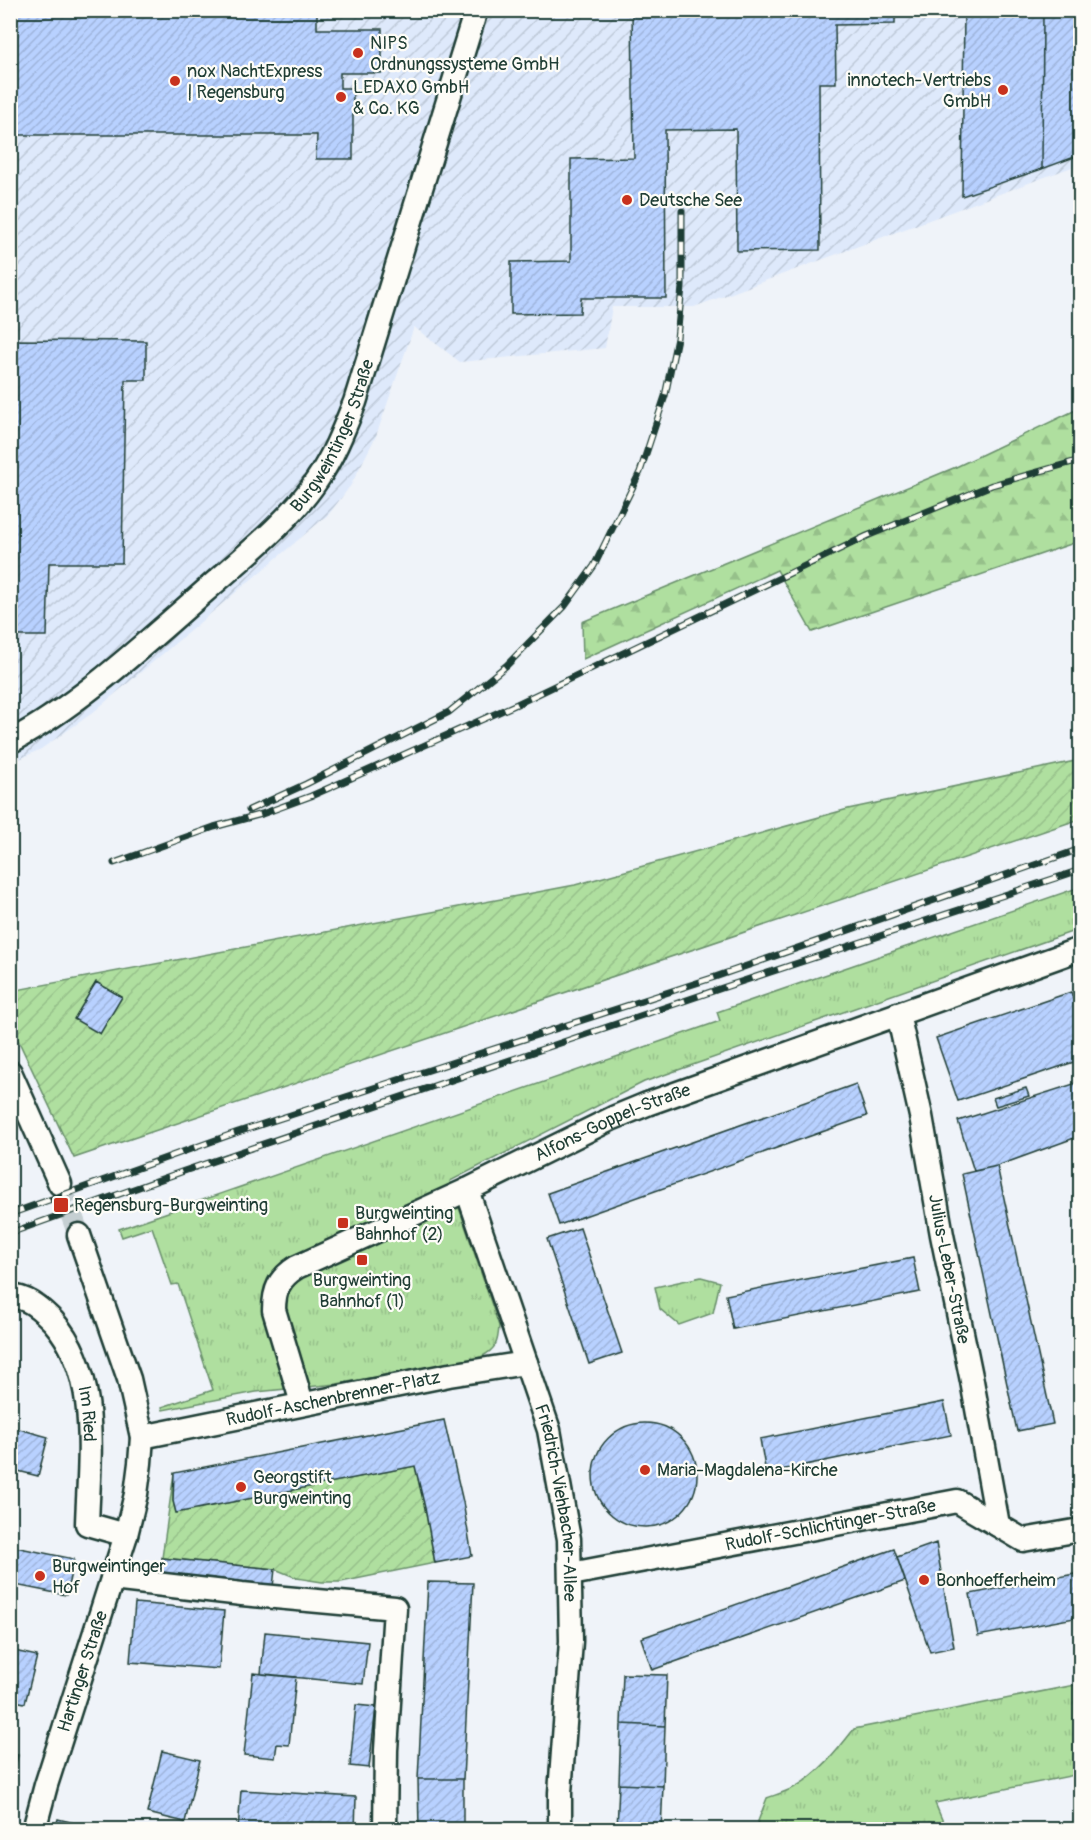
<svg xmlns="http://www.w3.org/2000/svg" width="1091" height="1840" font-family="Pangolin,sans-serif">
  <defs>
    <pattern id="industrial-furrows" width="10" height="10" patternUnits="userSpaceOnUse" patternTransform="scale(1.5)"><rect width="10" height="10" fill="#dee9fb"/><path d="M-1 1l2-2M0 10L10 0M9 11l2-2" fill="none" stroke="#bec9d8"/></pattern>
    <pattern id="grass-tufts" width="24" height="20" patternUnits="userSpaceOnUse" patternTransform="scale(1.5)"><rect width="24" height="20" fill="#afdf9f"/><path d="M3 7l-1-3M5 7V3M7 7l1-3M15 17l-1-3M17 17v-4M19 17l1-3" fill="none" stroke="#96c08a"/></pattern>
    <pattern id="forest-firs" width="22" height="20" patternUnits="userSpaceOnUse" patternTransform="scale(1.5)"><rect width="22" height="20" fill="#afdf9f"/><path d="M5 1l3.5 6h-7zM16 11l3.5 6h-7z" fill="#96c08a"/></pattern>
    <pattern id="garden-furrows" width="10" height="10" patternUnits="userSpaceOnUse" patternTransform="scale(1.5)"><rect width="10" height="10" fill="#afdf9f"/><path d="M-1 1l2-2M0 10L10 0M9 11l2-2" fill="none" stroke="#96c08a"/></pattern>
    <pattern id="building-hatch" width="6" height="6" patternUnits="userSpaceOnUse" patternTransform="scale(1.5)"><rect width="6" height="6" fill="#b8d1ff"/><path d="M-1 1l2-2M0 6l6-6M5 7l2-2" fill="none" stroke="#9eb4db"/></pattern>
  </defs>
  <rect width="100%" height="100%" fill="#eff3f9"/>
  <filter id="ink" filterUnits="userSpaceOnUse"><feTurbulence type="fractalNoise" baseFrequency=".0167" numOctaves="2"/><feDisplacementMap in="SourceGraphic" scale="12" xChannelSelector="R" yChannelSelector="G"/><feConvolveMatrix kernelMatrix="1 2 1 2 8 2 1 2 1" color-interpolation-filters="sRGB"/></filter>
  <g filter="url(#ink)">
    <path fill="url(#industrial-furrows)" d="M11,11H1080V164L694,307H612L605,348L460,362L414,327L376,436L351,485L329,514L91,714L41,749L11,763Z"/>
    <path fill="url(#grass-tufts)" stroke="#678e6a" stroke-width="1.5" d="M1080,887V929L644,1082L450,1181L499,1326C498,1343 496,1349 481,1357L337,1384L256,1392L163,1410L162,1407L213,1390L178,1284L172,1285L152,1227L122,1237L119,1229L720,1021L717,1012Z
      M701,1277L720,1282L713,1313L679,1325L660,1309L655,1287Z
      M1080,1684V1774L935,1803L946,1829H755L767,1798C775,1795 785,1792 793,1788C818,1775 837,1751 854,1729Z"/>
    <path fill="url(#forest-firs)" stroke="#678e6a" stroke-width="1.5" d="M1080,408V541L812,632L777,570L583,659L582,622L956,467Z"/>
    <path fill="url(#garden-furrows)" stroke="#678e6a" stroke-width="1.5" d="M1080,760V819L74,1158L11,1025V991L575,885L848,809Z
      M415,1466L425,1508L435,1563L341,1582H322L297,1578L275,1569L162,1558L174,1473L173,1501L176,1513Z"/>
    <path fill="url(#building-hatch)" stroke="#1f3d34" stroke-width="1.5" d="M10,10H317V29H382V73H340V88H353V159H316L317,135H10Z
      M632,10H895V24L835,25L836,83H819L820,250L737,251L736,129L665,130L666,298H581L580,313L511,314V262L571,261V159L634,158Z
      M964,10H1043L1042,169L962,196Z
      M1043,10H1080V155L1042,169Z
      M10,340L146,341V380H125L122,563H49L47,636H10Z
      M96,982L122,997L100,1034L74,1019Z
      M1071,992L1080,1019V1060L958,1101L936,1038Z
      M1080,1082V1136L997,1166L974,1171L958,1121Z
      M856,1084L867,1116L559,1225L548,1193Z
      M1026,1088L1029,1096L996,1106L993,1098Z
      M997,1166L1053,1424L1017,1431L962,1174Z
      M580,1228L622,1353L589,1364L547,1239Z
      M913,1258L920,1292L733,1329L726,1295Z
      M944,1402L951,1435L766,1473L760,1439Z
      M444,1420L463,1502L472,1556L435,1563L425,1508L415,1466L176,1513L173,1501L174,1473Z
      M593 1475a52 52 0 1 1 104 0a52 52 0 1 1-104 0Z
      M12,1427L48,1437L38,1476L10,1469Z
      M936,1543L954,1647L930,1652L897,1557Z
      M15,1547L74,1559L66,1595L10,1584V1567Z
      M894,1549L905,1581L652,1670L641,1638Z
      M162,1558L275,1569L273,1587L161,1575Z
      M1080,1573V1617L978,1636L970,1594Z
      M428,1582L473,1583L463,1779H418Z
      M135,1603L224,1611L219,1669L130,1662Z
      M265,1632L368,1642L363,1684L261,1674Z
      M10,1650L37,1656L25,1703L10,1700Z
      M253,1673L296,1677L289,1745L277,1744L275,1758L244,1755Z
      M623,1674L667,1675L665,1726L621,1724Z
      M356,1705L376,1707L369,1768L350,1766Z
      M621,1724L665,1726L663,1786L619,1784Z
      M162,1751L200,1760L185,1822L147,1813Z
      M10,1753L18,1755L10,1789Z
      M418,1779H463V1830H419Z
      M619,1784L663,1786L661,1830H617Z
      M241,1790L356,1797L355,1830H238Z
      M58,1819L103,1830H55Z"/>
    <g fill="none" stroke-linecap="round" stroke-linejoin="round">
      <path stroke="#c5cfd2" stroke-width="22" stroke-dasharray="22 11" stroke-linecap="butt" d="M60,1184L79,1235"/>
      <defs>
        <g id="minor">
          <path id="s1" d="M10,742C82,703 143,645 204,592C240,560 291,520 317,480C333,457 344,429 355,402L476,10"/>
          <path id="s2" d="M898,1014L921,1116L942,1235L972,1381L998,1525"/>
          <path d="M10,1072L60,1184"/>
          <path id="s3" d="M467,1190L549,1430L569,1539L571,1641L560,1793V1830"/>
          <path id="s4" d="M10,1295C16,1297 23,1298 28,1301C37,1305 46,1314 53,1321C101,1375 89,1458 87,1524L126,1535"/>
          <path id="s5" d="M302,1403L274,1310C274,1290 279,1278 297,1267L467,1190L613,1118L647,1104L1080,949"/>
          <path id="s6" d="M142,1437L449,1375L526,1363"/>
          <path id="s7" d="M571,1574L957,1501L1023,1540L1080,1530"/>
          <path d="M112,1579L242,1594L395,1608L386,1750L385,1830"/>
          <path id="s8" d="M34,1830L46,1785L126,1535L136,1494L140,1463L142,1437L129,1379L79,1235"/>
        </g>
      </defs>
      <use href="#minor" stroke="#1f3d34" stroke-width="27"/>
      <use href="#minor" stroke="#fdfcf7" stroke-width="22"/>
      <defs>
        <path id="rail" d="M249,810L306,784L449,712L507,665L565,606L594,566L640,472L665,396L677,338L682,287V211
          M114,863L214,827L262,814L311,796L517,704L867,536L992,485L1080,460
          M10,1214L238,1132L715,977L1080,849
          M10,1233L184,1171L722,988L1080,870"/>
      </defs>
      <use href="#rail" stroke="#1f3d34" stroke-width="7"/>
      <use href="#rail" stroke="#fdfcf7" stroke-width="4.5" stroke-dasharray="14" stroke-linecap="butt"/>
    </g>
  </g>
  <g fill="#c8321e" stroke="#fdfcf7" stroke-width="2">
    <circle cx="358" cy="53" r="6"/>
    <circle cx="175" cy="81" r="6"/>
    <circle cx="1003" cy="90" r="6"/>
    <circle cx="341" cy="97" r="6"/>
    <circle cx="627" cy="200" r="6"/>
    <rect x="53" y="1197" width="16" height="16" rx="3"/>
    <rect x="337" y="1217" width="12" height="12" rx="3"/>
    <rect x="356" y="1254" width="12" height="12" rx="3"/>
    <circle cx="645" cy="1470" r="6"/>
    <circle cx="241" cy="1487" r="6"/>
    <circle cx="40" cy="1576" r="6"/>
    <circle cx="924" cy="1580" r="6"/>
  </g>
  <g text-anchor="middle" stroke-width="4.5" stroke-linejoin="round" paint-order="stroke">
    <g font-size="18" fill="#1f3d34" stroke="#fdfcf7" text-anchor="start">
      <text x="370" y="49">NIPS<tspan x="370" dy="21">Ordnungssysteme GmbH</tspan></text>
      <text x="187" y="77">nox NachtExpress<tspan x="187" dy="21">| Regensburg</tspan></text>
      <text x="991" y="86" text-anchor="end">innotech-Vertriebs<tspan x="991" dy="21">GmbH</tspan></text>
      <text x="353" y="93">LEDAXO GmbH<tspan x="353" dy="21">&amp; Co. KG</tspan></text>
      <text x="639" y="206">Deutsche See</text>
      <text x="74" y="1211">Regensburg-Burgweinting</text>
      <text x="355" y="1219">Burgweinting<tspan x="355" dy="21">Bahnhof (2)</tspan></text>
      <text x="362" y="1286" text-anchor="middle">Burgweinting<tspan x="362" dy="21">Bahnhof (1)</tspan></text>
      <text x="657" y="1476">Maria-Magdalena-Kirche</text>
      <text x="253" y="1483">Georgstift<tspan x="253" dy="21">Burgweinting</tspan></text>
      <text x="52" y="1572">Burgweintinger<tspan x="52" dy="21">Hof</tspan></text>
      <text x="936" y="1586">Bonhoefferheim</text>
    </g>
    <g font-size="18" fill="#1f3d34" stroke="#fdfcf7">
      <text dy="6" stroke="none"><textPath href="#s1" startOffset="452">Burgweintinger Straße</textPath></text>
      <text dy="6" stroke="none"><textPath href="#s5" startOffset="496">Alfons-Goppel-Straße</textPath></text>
      <text dy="6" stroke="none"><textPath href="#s2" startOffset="260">Julius-Leber-Straße</textPath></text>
      <text dy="6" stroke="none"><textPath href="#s6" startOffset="195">Rudolf-Aschenbrenner-Platz</textPath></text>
      <text dy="6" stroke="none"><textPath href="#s4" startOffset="152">Im Ried</textPath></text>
      <text dy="6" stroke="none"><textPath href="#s3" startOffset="327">Friedrich-Viehbacher-Allee</textPath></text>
      <text dy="6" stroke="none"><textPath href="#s7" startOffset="264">Rudolf-Schlichtinger-Straße</textPath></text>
      <text dy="6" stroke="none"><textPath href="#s8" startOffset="166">Hartinger Straße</textPath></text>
    </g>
  </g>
  <rect width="1091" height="1840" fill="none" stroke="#fdfcf7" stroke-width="36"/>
  <rect x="18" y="18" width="1055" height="1804" fill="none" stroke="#1f3d34" stroke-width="2" filter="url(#ink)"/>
</svg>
